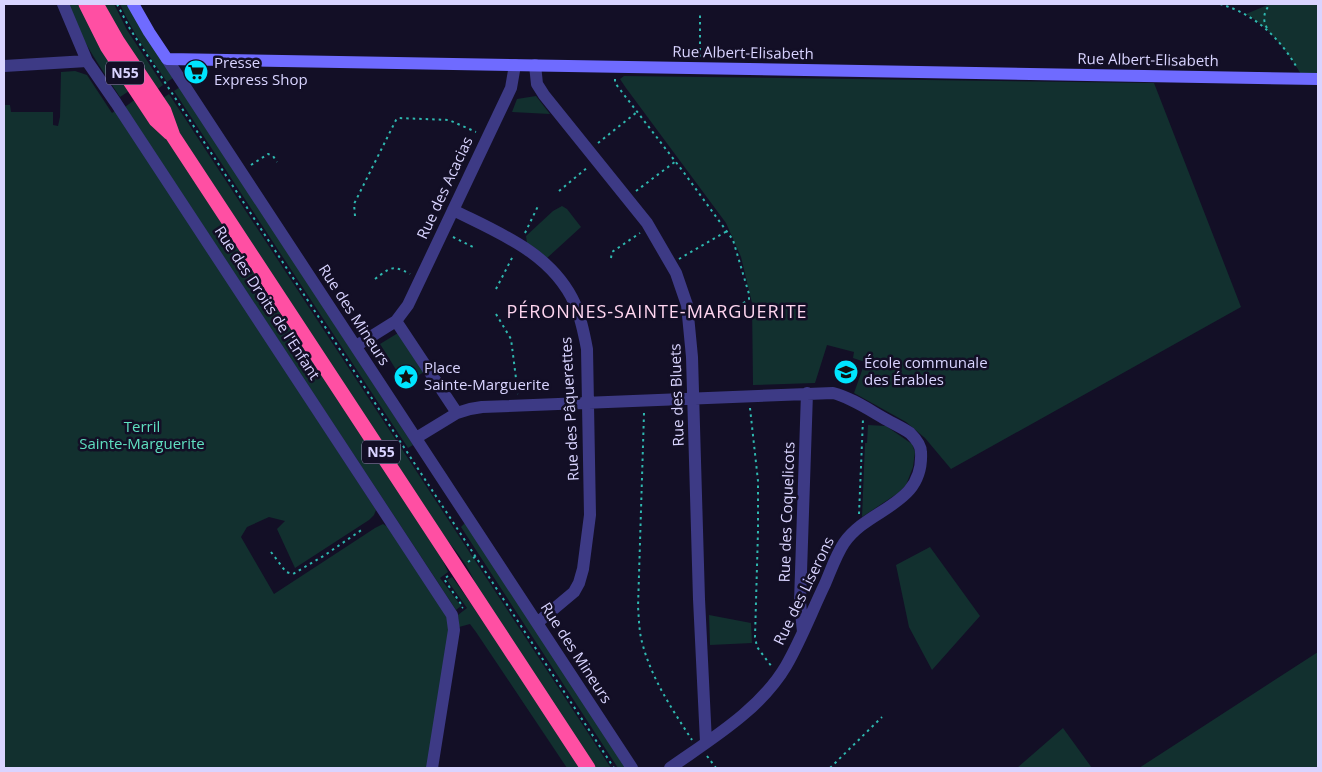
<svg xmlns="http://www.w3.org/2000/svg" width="1322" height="772" font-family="'Open Sans',sans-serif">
  <rect width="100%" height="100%" fill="#130f26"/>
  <path fill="#12302f" d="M67,4H82L129,91L120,97C100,67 80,38 67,4Z
    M101,4H114L127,30L163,85L155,91Z
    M120,4H127L173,78L167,82C150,57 132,32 120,4Z
    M1270,4H1318V79H1304C1289,54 1272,29 1246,14Z
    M75,71L87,75L112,113L116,110L376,510L374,515L369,520L295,568L277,529L285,521L269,517L247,527L241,537L274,594L375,528L383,524L388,527L448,616L451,626L430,768H4V105H10L11,112H53V125L58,126L60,117L61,72Z
    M624,76L1154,83L1241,307L951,469L925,438L906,422L854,393L865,362L853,358L854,352L827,345L815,383L753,385L752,303L741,257L726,223L626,88L620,79Z
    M180,87L413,445L408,448L174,91Z
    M169,94L611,768H596L476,585C469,567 458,553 445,538L175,126L160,100Z
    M536,96L550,114L512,112L517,99Z
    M137,98L179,156L438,550L448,572L440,578L461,606L456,610L125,107Z
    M562,206L567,209L581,227L547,258L534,247L527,243L526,236L553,211Z
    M398,333L424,372L405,384L380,344Z
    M868,425L886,426L912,444L915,452L913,467L906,485L898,493L862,517L865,443H867Z
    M465,523L627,768H618L461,527Z
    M930,547L980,616L932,670L909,627L896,565Z
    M452,577L465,595L582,768H567L476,632L470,624L459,627L458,615L467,608L447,580Z
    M709,615L751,623L752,643L710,645Z
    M1318,652V768H1139Z
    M1063,728L1092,768H1017Z"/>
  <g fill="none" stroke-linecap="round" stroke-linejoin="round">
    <path stroke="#2fb8b0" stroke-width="2" stroke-dasharray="2.5 4" stroke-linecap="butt" d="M117,4L130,29L614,768
      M1220,4C1254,14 1278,36 1296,66
      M1267,28C1262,19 1264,12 1270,4
      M700,57V14
      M615,79V83L685,174L733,240L749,294V299L742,304L699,317
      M598,143L637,112
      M251,165L268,154L273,156L277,162
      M559,191L588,167
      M636,191L676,161
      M355,216L354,204L396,120L398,118L449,120L476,132
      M525,233L539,204
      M453,237L473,247
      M611,258L612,252L640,233
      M679,259L727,231
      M375,279C390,268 392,264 410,274
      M496,289L513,256
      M496,314L511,339L518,394
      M750,408L758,481V531L755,637L757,647L772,667
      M644,413L638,607C639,619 639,631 642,642C651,678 672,709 692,740
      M859,514L863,419
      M271,552L286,572L293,574L325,555L363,529
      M468,562L476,556
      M448,576L444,579L463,607L462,608
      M707,756L716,768
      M830,768L882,717"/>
    <path stroke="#3d3a85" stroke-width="12" d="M63,4L87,61L116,103L452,615L454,630L432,768
      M167,59L632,768
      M535,65L537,84L544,95L647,223L676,273L687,305L692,357L699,599L706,742
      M4,66L87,61
      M453,210C499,233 552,253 575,304C581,318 584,333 587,349L590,515L583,569L579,583L574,592L537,623
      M396,321L408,305L511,88L515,65
      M356,346L396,321L457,413L416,438
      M457,413L470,409L482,407L833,393C852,398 869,410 887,420C894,424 903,428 910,433C915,438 921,445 921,452C924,506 869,507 844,543C836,555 831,570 825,584C812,611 801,640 786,666C760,710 711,739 670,768
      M803,632L800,602L807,393"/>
    <path stroke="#6f6bff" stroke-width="12" d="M133,4L149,32L167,59L1318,79"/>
    <path stroke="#ff4fa3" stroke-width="15" d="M86,4L107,46L156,120L170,133
      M96,4L117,41L164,111L173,136L588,768"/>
  </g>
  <defs>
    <symbol id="supermarket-disc" viewBox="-11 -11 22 22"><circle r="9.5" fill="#00e5ff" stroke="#130f26"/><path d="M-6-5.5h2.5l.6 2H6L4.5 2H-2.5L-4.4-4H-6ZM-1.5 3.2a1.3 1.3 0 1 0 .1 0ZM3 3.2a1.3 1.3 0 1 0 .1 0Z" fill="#111"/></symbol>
    <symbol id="school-disc" viewBox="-11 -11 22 22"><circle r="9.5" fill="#00e5ff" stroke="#130f26"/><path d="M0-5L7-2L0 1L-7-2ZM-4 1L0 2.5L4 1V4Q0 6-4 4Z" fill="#111"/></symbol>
    <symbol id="sight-disc" viewBox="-11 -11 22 22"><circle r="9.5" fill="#00e5ff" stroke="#130f26"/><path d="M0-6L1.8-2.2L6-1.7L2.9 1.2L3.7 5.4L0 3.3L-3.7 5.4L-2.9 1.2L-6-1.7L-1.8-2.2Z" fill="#111"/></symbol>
  </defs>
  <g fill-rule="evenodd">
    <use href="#supermarket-disc" x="182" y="58" width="28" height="28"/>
    <use href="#school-disc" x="832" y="358" width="28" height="28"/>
    <use href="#sight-disc" x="392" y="363" width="28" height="28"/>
  </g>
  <g text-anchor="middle" stroke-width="5" stroke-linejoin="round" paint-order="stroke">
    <g fill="#130f26" stroke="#9e99be" stroke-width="1">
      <rect x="106" y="61.5" width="38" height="23" rx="4"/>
      <rect x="362" y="440.5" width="38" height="23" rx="4"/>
    </g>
    <g font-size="14" font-weight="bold" fill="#d9d4ff">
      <text x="125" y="78">N55</text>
      <text x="381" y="457">N55</text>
    </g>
    <g font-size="15" fill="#d9d4ff" stroke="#130f26">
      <text transform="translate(743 53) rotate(1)" y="5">Rue Albert-Elisabeth</text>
      <text transform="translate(1148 60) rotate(1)" y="5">Rue Albert-Elisabeth</text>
      <text transform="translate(445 188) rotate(-65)" y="5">Rue des Acacias</text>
      <text transform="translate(267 303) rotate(57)" y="5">Rue des Droits de l'Enfant</text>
      <text transform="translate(354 315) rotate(57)" y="5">Rue des Mineurs</text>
      <text transform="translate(677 395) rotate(-92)" y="5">Rue des Bluets</text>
      <text transform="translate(570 409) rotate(-93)" y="5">Rue des Pâquerettes</text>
      <text transform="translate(787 512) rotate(-88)" y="5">Rue des Coquelicots</text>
      <text transform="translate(804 591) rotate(-64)" y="5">Rue des Liserons</text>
      <text transform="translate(576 653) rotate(57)" y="5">Rue des Mineurs</text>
    </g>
    <g font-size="15" fill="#d9d4ff" stroke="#130f26" text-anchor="start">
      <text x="214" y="68">Presse<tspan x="214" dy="17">Express Shop</tspan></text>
      <text x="864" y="368">École communale<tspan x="864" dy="17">des Érables</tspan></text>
      <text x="424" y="373">Place<tspan x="424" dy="17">Sainte-Marguerite</tspan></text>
    </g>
    <g font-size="15" fill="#5fe0c0" stroke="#130f26">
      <text x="142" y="432">Terril<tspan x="142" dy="17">Sainte-Marguerite</tspan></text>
    </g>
    <g font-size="18" letter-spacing="1" fill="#ffd6f0" stroke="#130f26">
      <text x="657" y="318">PÉRONNES-SAINTE-MARGUERITE</text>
    </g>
  </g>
  <rect width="1322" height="772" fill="none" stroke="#d9d4ff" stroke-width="10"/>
</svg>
